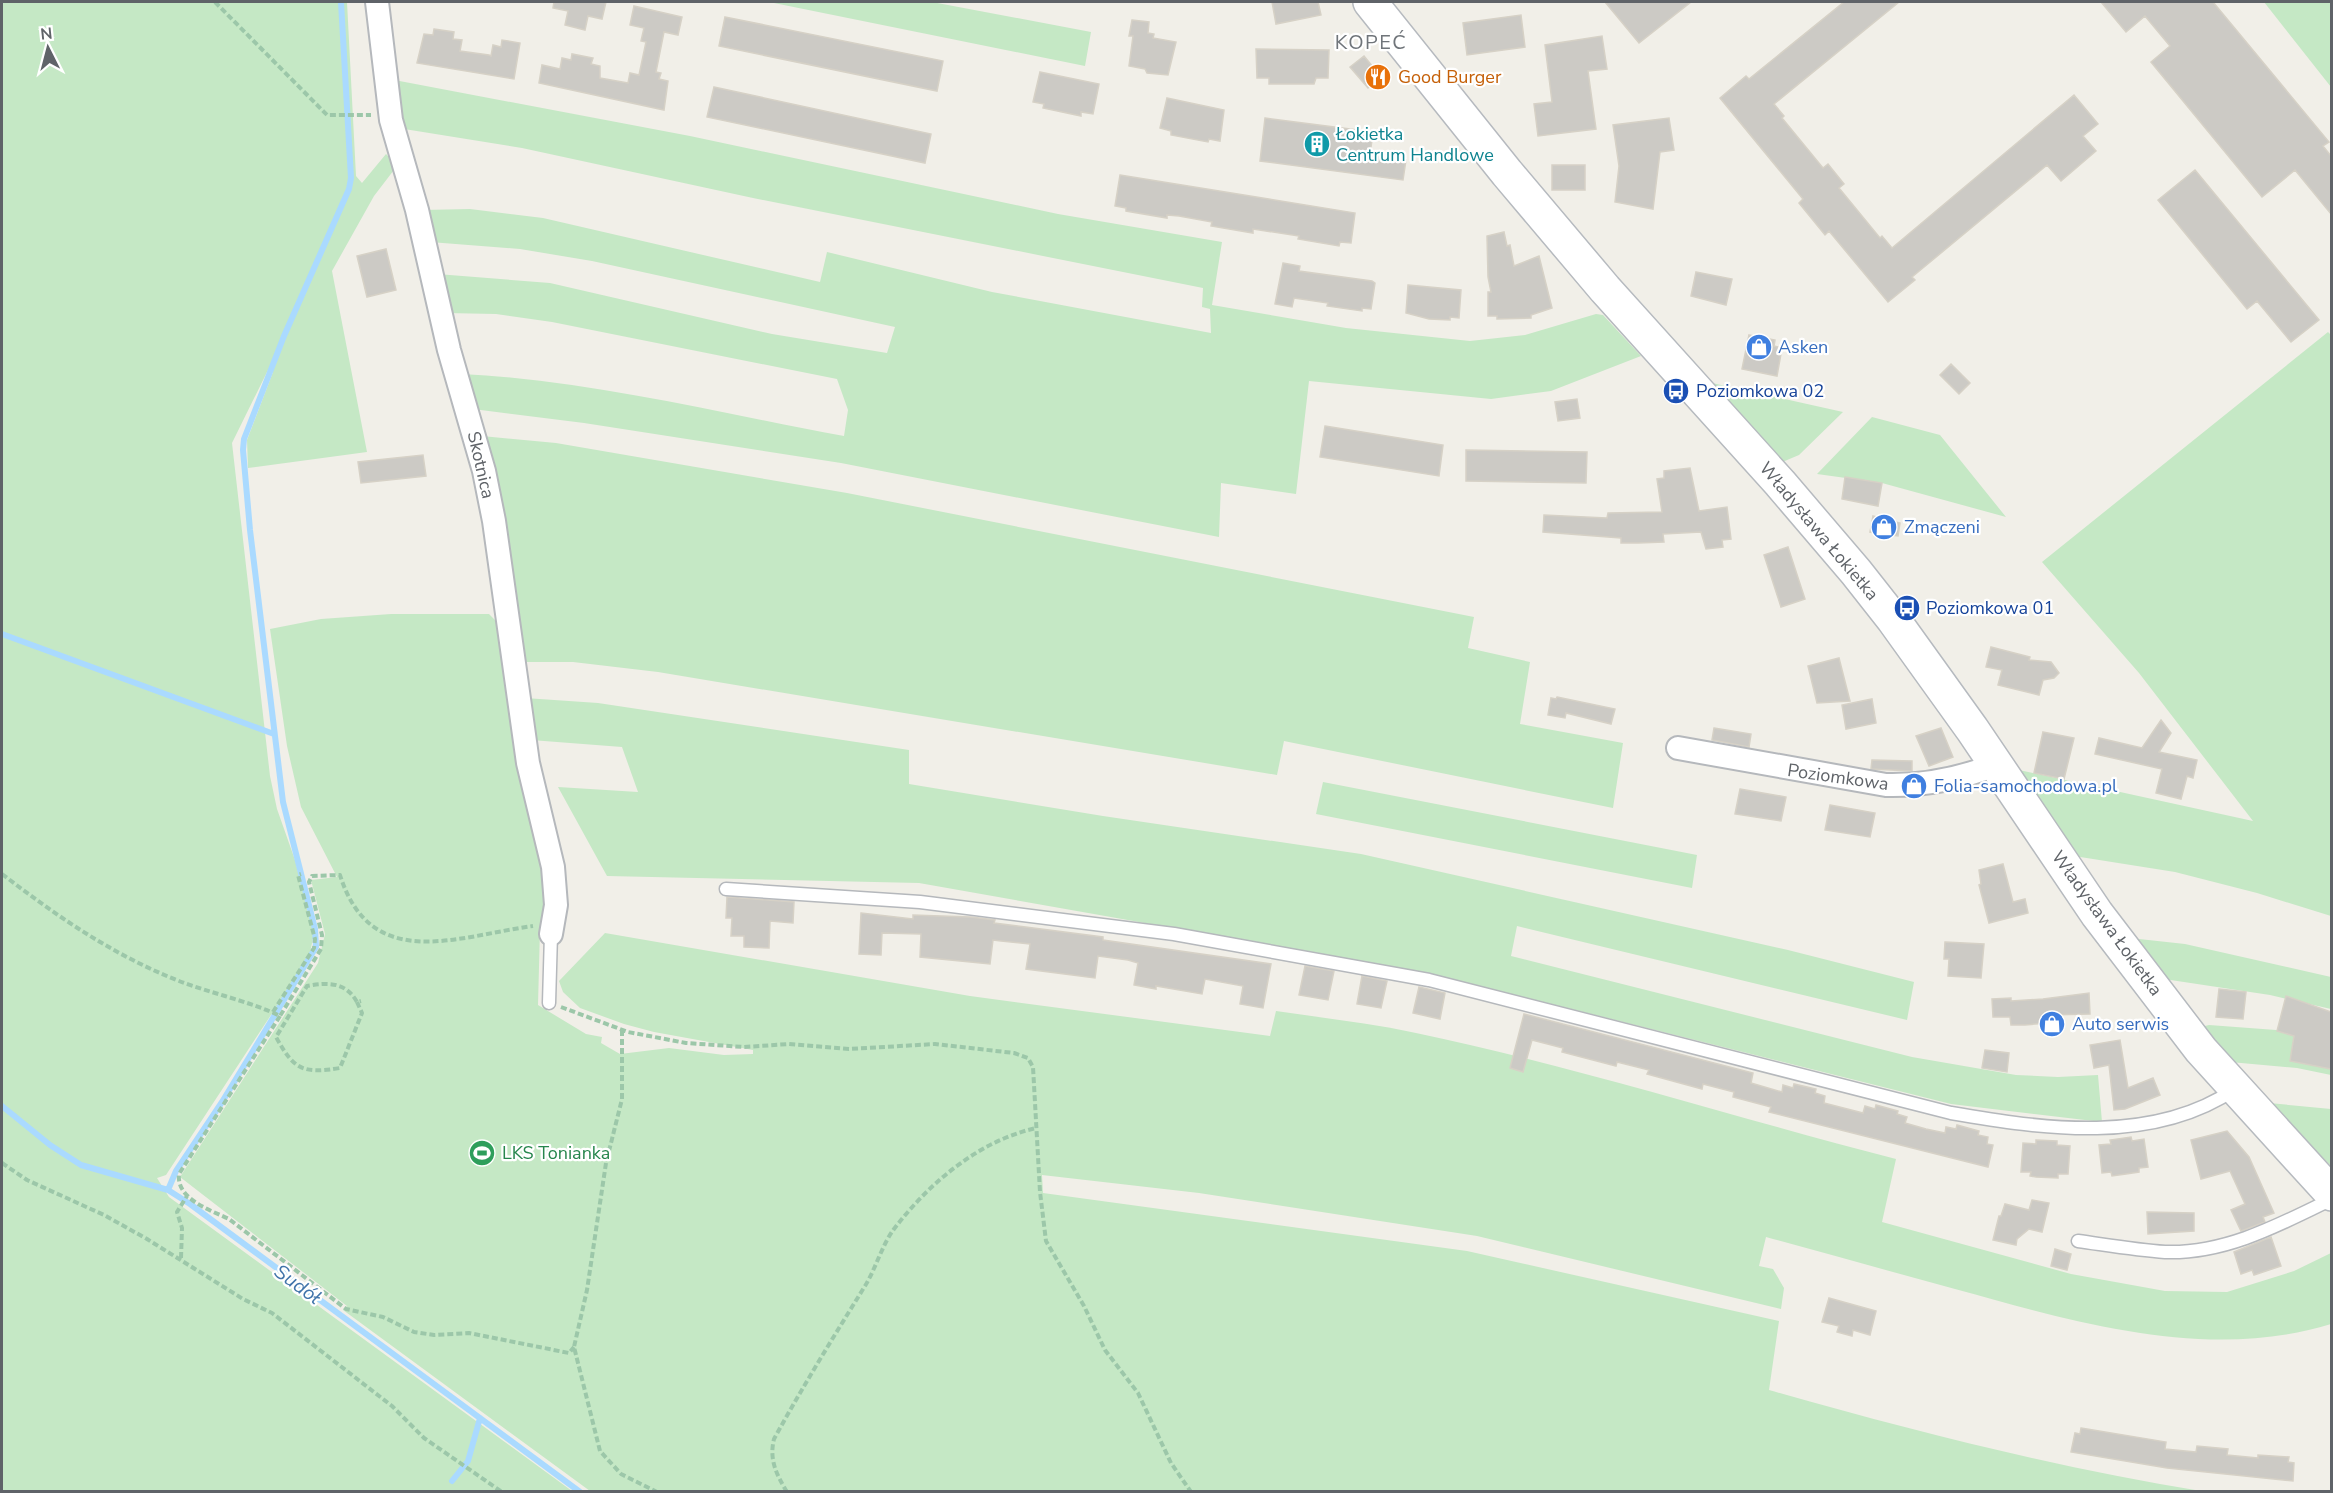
<svg xmlns="http://www.w3.org/2000/svg" width="2333" height="1493" font-family="'Nunito Sans',sans-serif">
  <rect width="100%" height="100%" fill="#f1efe8"/>
  <path fill="#c5e8c5" d="M2,2H347L356,176L362,183L386,154L397,166L374,196L332,271L367,452L248,468L247,440L273,372L268,370L232,443L270,776L277,809L295,860L314,934L309,957L166,1175L157,1178L169,1197L572,1491H2Z
    M769,2H932L1091,32L1085,66Z
    M2264,2H2331V87Z
    M389,79L690,136L1058,214L1222,242L1212,305L1346,328L1470,341L1525,335L1596,314L1603,315L1641,356L1551,391L1491,399L1309,381L1296,494L1221,483L1219,537L841,463L584,423L473,409L462,374C588,380 719,413 844,436L848,410L837,379L552,322L496,314L445,313L437,274L550,283L772,334L887,353L895,327L592,261L520,249L430,242L422,210L470,209L543,218L820,282L827,252L992,292L1211,333L1210,309L1202,307L1203,288L753,198L522,148L398,128Z
    M2328,332L2332,336L2331,916L2257,893L2175,872L2074,856L2019,770L2253,821L2139,673L2042,562Z
    M1703,381L1843,412L1799,455L1780,463Z
    M1872,417L1940,435L2006,517L1882,483L1817,474Z
    M482,436L556,443L847,493L1474,617L1468,648L1530,662L1520,724L1623,743L1613,808L1284,741L1277,775L658,672L573,662H519Z
    M391,614H489L503,628L549,880L544,928L540,929L538,1005L586,1034L602,1037L601,1043L620,1054L669,1048L724,1055L753,1054V1050L654,1032L624,1024L580,1008L563,992L559,981L605,933L970,996L1270,1036L1276,1011C1323,1018 1370,1023 1416,1033C1578,1067 1736,1118 1896,1159L1882,1222L2071,1274L2165,1291L2227,1292L2294,1271L2331,1253V1324C2208,1362 2075,1322 1955,1289C1892,1272 1829,1254 1766,1237L1759,1266L1773,1269L1784,1288L1781,1309L1477,1236L1199,1193L1042,1175L1043,1193L1467,1251L1779,1321L1769,1390C1912,1431 2055,1467 2201,1491H590L343,1310L347,1306L180,1177L318,963L325,934L311,880L337,877L301,807L287,746L270,629L321,619Z
    M525,698L598,703L909,750V784L1103,816L1361,854L1788,950L1914,982L1907,1020L1517,926L1511,956L1912,1057L2016,1075L2058,1077L2098,1075L2102,1122L1951,1104L1427,973L919,883L607,876L558,787L638,792L622,747L531,740Z
    M1323,782L1697,855L1692,888L1316,814Z
    M2130,938L2185,944L2331,977V1009L2270,995L2164,979Z
    M2209,1025L2276,1030L2331,1044V1075L2297,1068L2230,1062L2201,1027Z
    M2269,1103L2331,1109V1166Z"/>
  <g fill="none" stroke-linecap="round" stroke-linejoin="round">
    <path stroke="#aadaff" stroke-width="6" d="M2,634L274,734
      M2,1106L50,1145L81,1165L168,1190L190,1204L580,1492
      M168,1190L176,1171L222,1102L316,947L315,929L283,802L250,530L243,450L244,439L284,336L349,189L351,178L341,2
      M452,1481L468,1461L480,1418"/>
  </g>
  <path fill="#cccac5" stroke="#d6d1c6" stroke-width="1.5" d="M554,2H606L602,19L588,16L585,30L565,25L568,11L553,8Z
    M1272,2H1318L1321,15L1276,24Z
    M1605,2H1691L1639,43Z
    M1844,2H1899L1774,104L1784,116L1782,118L1823,168L1828,164L1844,184L1839,188L1880,238L1882,236L1892,248L2074,95L2098,124L2083,136L2096,151L2061,181L2047,165L1912,277L1915,280L1888,302L1829,231L1825,235L1799,203L1803,199L1720,98L1746,76L1749,79Z
    M2101,2H2213L2329,142L2323,146L2331,156V214L2295,170L2262,197L2151,62L2170,46L2145,16L2126,32Z
    M634,6L682,17L678,35L664,32L656,72L661,73L659,79L668,81L664,110L539,83L542,65L560,69L562,58L571,60L572,54L593,58L591,64L600,66V78L628,83L630,73L639,75L646,42L641,41L644,28L630,25Z
    M1521,15L1525,47L1467,55L1463,23Z
    M725,17L943,61L937,91L719,46Z
    M1132,20L1149,22L1148,33L1154,34L1153,38L1176,42L1168,75L1147,73L1145,69L1129,66L1133,36H1129Z
    M434,29L454,32L453,39L462,40L460,51L489,55L491,56L493,45L501,47L502,40L520,43L514,79L417,63L424,34L433,35Z
    M1602,36L1607,69L1588,71L1596,129L1538,136L1534,104L1552,102L1545,45Z
    M1256,49L1329,50L1328,78H1316L1314,84H1269V78H1257Z
    M1364,56L1381,77L1368,88L1350,67Z
    M1040,72L1099,84L1093,114L1081,112V116L1043,108L1044,104L1033,102Z
    M714,87L931,134L925,163L707,117Z
    M1167,98L1224,110L1220,141L1209,139L1208,142L1171,135V131L1160,128Z
    M1265,118L1373,132L1370,155L1406,160L1403,180L1260,161Z
    M1669,118L1674,150L1660,152L1653,209L1615,202L1619,166L1613,125Z
    M1552,165H1585V190H1552Z
    M2195,170L2319,320L2291,342L2257,301L2247,309L2158,200Z
    M1120,175L1355,213L1351,243L1340,242L1339,246L1298,239L1299,236L1253,229V233L1211,226L1212,222L1179,216L1167,215V218L1126,211V208L1115,206Z
    M1504,232L1507,246L1510,245L1514,266L1539,256L1552,308L1531,315V318L1497,319V316H1488V292H1491L1488,277L1487,236Z
    M386,249L396,290L367,297L357,256Z
    M1283,263L1300,266L1299,271L1372,281L1375,283L1371,309L1362,308V311L1327,306L1328,303L1294,298L1292,307L1275,304Z
    M1696,272L1732,279L1726,305L1691,296Z
    M1408,285L1461,290L1459,318L1450,317V320L1429,319L1406,313Z
    M1749,335L1775,340L1774,346L1782,348L1777,376L1742,369Z
    M1951,364L1970,383L1959,394L1940,375Z
    M1577,399L1580,418L1558,421L1555,402Z
    M1325,426L1443,445L1439,476L1320,457Z
    M1466,450L1587,452L1586,483L1466,481Z
    M423,455L426,476L361,483L358,462Z
    M1690,468L1699,511L1727,507L1731,539L1722,540L1723,547L1706,549L1701,532L1663,534L1664,542L1638,543H1621V538L1543,532L1544,515L1607,518L1608,513L1662,512L1657,479L1664,478V471Z
    M1845,477L1882,483L1878,506L1842,499Z
    M1873,516L1900,523L1898,536L1870,532Z
    M1788,547L1805,599L1781,607L1764,555Z
    M1991,647L2030,657L2029,660L2051,662L2059,673L2054,678L2043,680L2039,695L1998,685L2002,670L1986,667Z
    M1839,658L1850,701L1817,703L1808,666Z
    M1557,697L1615,709L1611,724L1566,713L1565,718L1548,715L1551,698L1556,699Z
    M1872,699L1876,723L1846,729L1842,705Z
    M2161,720L2171,733L2159,752L2197,760L2193,778L2187,776L2181,799L2156,793L2162,769L2095,754L2099,738L2142,748Z
    M1714,728L1751,734L1749,747L1712,740Z
    M1941,728L1953,757L1929,766L1916,736Z
    M2043,732L2074,738L2064,779L2034,773Z
    M1872,760L1912,761V771L1871,769Z
    M1740,789L1786,797L1781,821L1735,814Z
    M1830,805L1875,813L1870,837L1825,830Z
    M2003,864L2013,902L2025,899L2028,913L1989,923L1979,885L1981,884L1979,870Z
    M727,897L794,902L793,923L770,921L769,948L744,947V936H731L732,918H726Z
    M861,913L913,919V915L971,917L995,920L994,923L1103,937V940L1271,964L1263,1008L1240,1004L1243,986L1205,979L1202,994L1156,986V989L1134,985L1138,963L1128,960L1098,956L1095,978L1026,969L1030,944L1001,941L993,940L990,964L920,957L921,934L882,933L881,955L859,954Z
    M1945,942L1984,944L1981,978L1948,976L1949,959H1944Z
    M1305,966L1334,971L1328,1000L1299,995Z
    M1362,976L1387,981L1381,1008L1357,1004Z
    M1419,987L1445,993L1440,1019L1413,1013Z
    M2219,989L2246,992L2243,1019L2216,1017Z
    M2089,993L2090,1014L2046,1015L2047,1023L2025,1025H2011L2010,1017H1993L1992,999L2011,998V1001L2043,999Z
    M2286,996L2331,1012V1069L2290,1061L2294,1036L2277,1031Z
    M1524,1014L1753,1073L1751,1083L1782,1092L1783,1085L1793,1088L1794,1084L1816,1089L1815,1093L1825,1096L1824,1103L1863,1113L1865,1106L1875,1109L1876,1105L1898,1111L1897,1114L1907,1117L1905,1123L1926,1129L1945,1133L1946,1127L1956,1129L1957,1125L1979,1131L1978,1135L1988,1137L1987,1144L1993,1145L1988,1167L1769,1112L1771,1107L1733,1097L1734,1092L1703,1084L1702,1089L1647,1074L1649,1070L1617,1062L1616,1066L1562,1052L1563,1048L1532,1040L1523,1072L1510,1068Z
    M2120,1040L2128,1088L2153,1078L2160,1095L2125,1109L2114,1110L2109,1065L2094,1068L2090,1045Z
    M1985,1050L2009,1053L2007,1072L1982,1068Z
    M2227,1131L2249,1157L2274,1213L2263,1217L2265,1222L2241,1231L2231,1210L2245,1204L2230,1171L2201,1179L2191,1140Z
    M2131,1137L2132,1141L2144,1139L2148,1167L2139,1168V1172L2126,1174L2112,1176L2111,1172L2102,1173L2099,1145L2111,1144L2110,1140Z
    M2036,1140L2057,1141V1145L2070,1146L2068,1174H2058V1178L2036,1177L2030,1176L2031,1172H2021L2023,1143L2036,1144Z
    M2032,1200L2049,1203L2042,1232L2029,1229L2017,1239L2016,1245L1993,1240L1999,1216H2001L2005,1204L2029,1210Z
    M2147,1212L2194,1213V1231L2148,1234Z
    M2271,1237L2281,1266L2254,1275L2252,1270L2241,1274L2234,1252Z
    M2055,1249L2071,1254L2067,1270L2051,1266Z
    M1829,1298L1876,1311L1870,1335L1853,1330L1852,1336L1837,1332L1839,1326L1822,1322Z
    M2081,1428L2166,1442L2165,1449L2196,1452L2197,1446L2228,1449L2227,1455L2258,1458V1455L2289,1457L2288,1462L2294,1463L2293,1481L2167,1468L2071,1452L2075,1433L2080,1434Z"/>
  <g fill="none" stroke-linecap="round" stroke-linejoin="round">
    <defs>
      <path id="lane" d="M726,889L920,902L1174,934L1429,980L1951,1113C2043,1129 2153,1145 2235,1089
        M549,1003L551,934
        M2078,1241C2107,1245 2136,1250 2165,1252C2225,1254 2279,1225 2332,1199"/>
      <path id="street" d="M377,2L391,120L417,210L449,350L484,471L494,521L528,763L553,867L556,905L551,934
        M1678,748L1886,785C1925,786 1959,779 1995,765"/>
      <path id="secondary" d="M1370,2L1507,173L1605,289L1780,483L1856,572L1893,619L1972,729L2097,914L2201,1050L2332,1194"/>
    </defs>
    <use href="#lane" stroke="#b5b8bc" stroke-width="15"/>
    <use href="#street" stroke="#b5b8bc" stroke-width="26"/>
    <use href="#secondary" stroke="#b6babf" stroke-width="36"/>
    <path stroke="#9cc7a9" stroke-width="4" stroke-dasharray="6 3" stroke-linecap="butt" d="M215,2L327,115H371
      M2,874C58,917 113,955 179,981C210,993 252,1002 280,1016L321,949L322,935L309,882L312,876L340,875C371,974 458,936 533,926
      M357,1002L362,1013L340,1068C303,1074 294,1070 276,1037L307,986C328,982 346,982 357,1002L361,1001
      M561,1007L628,1032L686,1043L744,1047L789,1044L849,1049L935,1044L1014,1053L1028,1058L1033,1067L1040,1192L1046,1241L1084,1306L1105,1350L1138,1393L1171,1463L1191,1492
      M273,1012L314,948L315,939L298,875L301,874
      M280,1016L179,1174C176,1199 210,1210 229,1219L346,1309L383,1317L414,1332L434,1335L469,1333L569,1353L574,1347
      M622,1030V1099L606,1163L587,1290L574,1347L600,1451L621,1474L657,1492
      M2,1163L27,1180L104,1215L147,1239L243,1299L272,1313L392,1406L424,1438L502,1492
      M181,1258L182,1228L177,1212L187,1196
      M787,1492C776,1474 769,1459 774,1439C803,1386 834,1336 865,1286C876,1268 882,1245 894,1229C930,1182 979,1141 1036,1128"/>
    <use href="#lane" stroke="#fff" stroke-width="12"/>
    <use href="#street" stroke="#fff" stroke-width="22"/>
    <use href="#secondary" stroke="#fff" stroke-width="33"/>
  </g>
  <defs>
    <symbol id="restaurant-disc" viewBox="-11 -11 22 22"><circle r="9.5" fill="#e8710a" stroke="#fff"/><path d="M-5-6h1v4h1v-4h1v4h1v-4h1v5L-1.5 .5V6h-2V.5L-5-1ZM5-6V6H3V1.5H1.5Q1.5-4 5-6Z" fill="#fff"/></symbol>
    <symbol id="building-disc" viewBox="-11 -11 22 22"><circle r="9.5" fill="#0f9aa8" stroke="#fff"/><path d="M-4-6H4V6H1V3H-1V6H-4ZM-2.5-4.3h1.7v1.8h-1.7ZM.8-4.3h1.7v1.8H.8ZM-2.5-1h1.7V.8h-1.7ZM.8-1h1.7V.8H.8Z" fill="#fff"/></symbol>
    <symbol id="shop-disc" viewBox="-11 -11 22 22"><circle r="9.5" fill="#3f7fe0" stroke="#fff"/><path d="M-5-2.5h2.3a2.7 3.5 0 0 1 5.4 0H5L5.5 6h-11ZM-1.5-2.5h3a1.5 2.3 0 0 0-3 0Z" fill="#fff"/></symbol>
    <symbol id="bus-disc" viewBox="-11 -11 22 22"><circle r="9.5" fill="#1a4fb4" stroke="#fff"/><path d="M-5-6H5V4H4V6H2V4H-2V6H-4V4H-5ZM-3.5-4V0h7V-4ZM-3.5 1.2v1.5H-2V1.2ZM2 1.2v1.5H3.5V1.2Z" fill="#fff"/></symbol>
    <symbol id="stadium-disc" viewBox="-11 -11 22 22"><circle r="9.5" fill="#2e9e5b" stroke="#fff"/><path d="M0-5a6.5 5 0 1 0 0 10a6.5 5 0 1 0 0-10ZM-3.5-1.8h7v3.6h-7Z" fill="#fff"/></symbol>
  </defs>
  <g fill-rule="evenodd">
    <use href="#restaurant-disc" x="1363" y="62" width="30" height="30"/>
    <use href="#building-disc" x="1302" y="129" width="30" height="30"/>
    <use href="#shop-disc" x="1744" y="332" width="30" height="30"/>
    <use href="#bus-disc" x="1661" y="376" width="30" height="30"/>
    <use href="#shop-disc" x="1869" y="512" width="30" height="30"/>
    <use href="#bus-disc" x="1892" y="593" width="30" height="30"/>
    <use href="#shop-disc" x="1899" y="771" width="30" height="30"/>
    <use href="#shop-disc" x="2037" y="1009" width="30" height="30"/>
    <use href="#stadium-disc" x="467" y="1138" width="30" height="30"/>
  </g>
  <g text-anchor="middle" stroke-width="4.5" stroke-linejoin="round" paint-order="stroke">
    <g font-size="18" fill="#c56008" stroke="#fff" text-anchor="start">
      <text x="1398" y="83">Good Burger</text>
    </g>
    <g font-size="18" fill="#0d838f" stroke="#fff" text-anchor="start">
      <text x="1336" y="140">Łokietka<tspan x="1336" dy="21">Centrum Handlowe</tspan></text>
    </g>
    <g font-size="18" fill="#366cbe" stroke="#fff" text-anchor="start">
      <text x="1778" y="353">Asken</text>
      <text x="1904" y="533">Zmączeni</text>
      <text x="1934" y="792">Folia-samochodowa.pl</text>
      <text x="2072" y="1030">Auto serwis</text>
    </g>
    <g font-size="18" fill="#164399" stroke="#fff" text-anchor="start">
      <text x="1696" y="397">Poziomkowa 02</text>
      <text x="1926" y="614">Poziomkowa 01</text>
    </g>
    <g font-size="18" fill="#5f6368" stroke="#fff">
      <text transform="translate(481 465) rotate(77)" y="6">Skotnica</text>
      <text transform="translate(1819 531) rotate(50)" y="6">Władysława Łokietka</text>
      <text transform="translate(1838 777) rotate(8)" y="6">Poziomkowa</text>
      <text transform="translate(2107 923) rotate(54)" y="6">Władysława Łokietka</text>
    </g>
    <g font-size="18" fill="#27864d" stroke="#fff" text-anchor="start">
      <text x="502" y="1159">LKS Tonianka</text>
    </g>
    <g font-size="20" letter-spacing="1.5" fill="#70757a" stroke="#fff">
      <text x="1371" y="49">KOPEĆ</text>
    </g>
    <g font-size="20" font-style="italic" fill="#4174aa" stroke="#fff">
      <text transform="translate(298 1284) rotate(36)" y="7">Sudół</text>
    </g>
  </g>
  <rect width="2333" height="1493" fill="none" stroke="#5f6368" stroke-width="6"/>
  <g transform="translate(48 48) rotate(354)" stroke="#ffffff" stroke-width="4.5" paint-order="stroke">
  <path d="M0-4.5L10 22L0 15L-10 22Z" fill="#5f6368"/>
  <text y="-9" font-size="16" font-weight="bold" text-anchor="middle" fill="#5f6368">N</text>
  </g>
</svg>
